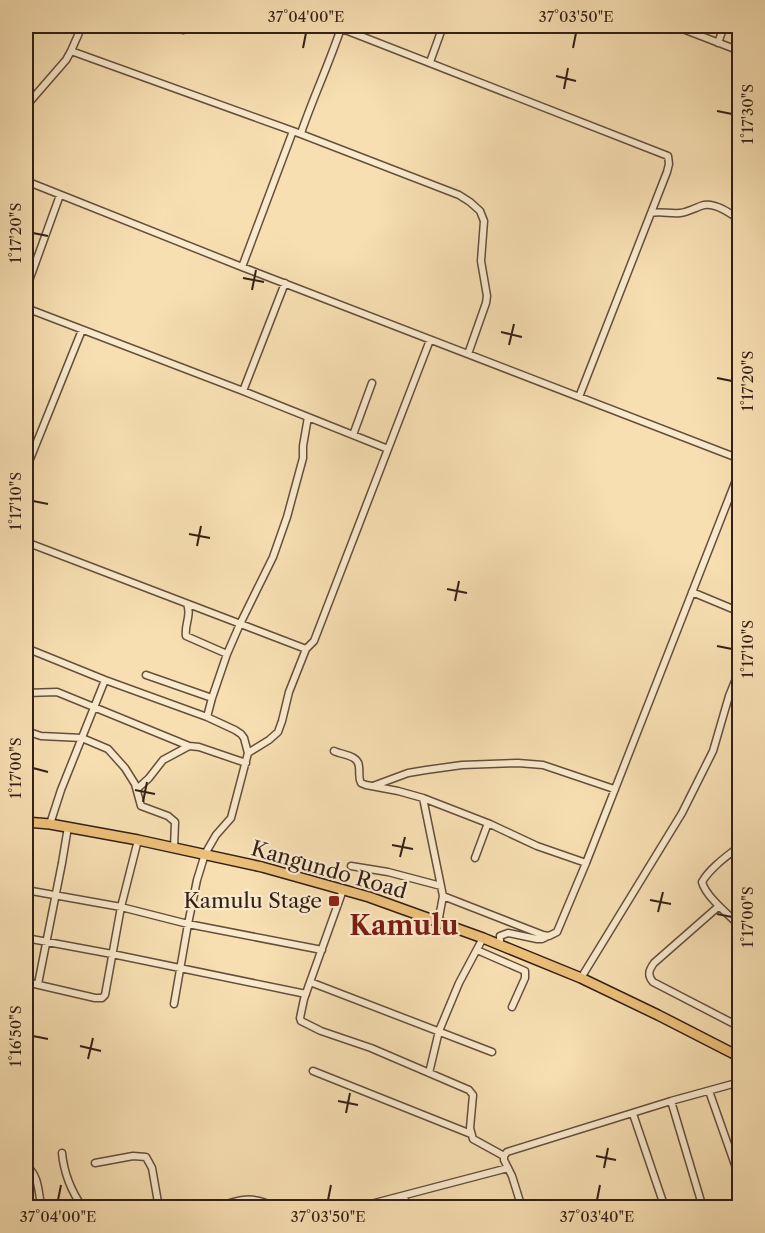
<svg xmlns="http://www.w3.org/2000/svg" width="765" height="1233" font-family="'Libre Caslon Text',serif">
  <rect width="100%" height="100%" fill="#f7dfb2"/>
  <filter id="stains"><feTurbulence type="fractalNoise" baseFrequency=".00333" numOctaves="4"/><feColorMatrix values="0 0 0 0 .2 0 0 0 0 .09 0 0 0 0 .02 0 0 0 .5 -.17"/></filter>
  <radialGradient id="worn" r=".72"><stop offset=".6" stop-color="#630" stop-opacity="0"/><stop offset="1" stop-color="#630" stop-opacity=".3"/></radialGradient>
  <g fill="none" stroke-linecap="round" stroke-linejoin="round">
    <defs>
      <path id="minor" d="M335,26L668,156L669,164L667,172L579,397
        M675,26L740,51
        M183,30L185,26
        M718,43L724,26
        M71,51L293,131L459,195L470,202L480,211L484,221L481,261L487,296L486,303L468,354
        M430,62L443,26
        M26,106L66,60L71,51L82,26
        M301,133C313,98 329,64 341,28
        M26,181L242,267L740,459
        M651,213C661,211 670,214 680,213C689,212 696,207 704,205C716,203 730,213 740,220
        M242,267L293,131
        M26,289L60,195
        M26,308L243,391L388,449
        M243,391L285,283
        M353,435L372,383
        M26,469L82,330
        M26,542L306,649L314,641L430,340
        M692,592L740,612
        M187,604C192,615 184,625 186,636L227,654
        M26,648L105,680L207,717
        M146,675L212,698
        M26,693L57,692L189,746
        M26,731L41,736L82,738L108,749L125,768L135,784L141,806L168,816L175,822L174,848
        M334,751C342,755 359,755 359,767C360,774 358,777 361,783L366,785L398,791L423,798L490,824L537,846L586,863
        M248,753L269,740L278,732L282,721L289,692L306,649
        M373,786L408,773L426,770L462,765L518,763L543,765L614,789
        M137,789L149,778L163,760L189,746L199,747L246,763
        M423,798L443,896
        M50,824L61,790L105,680
        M740,846C727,856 710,868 702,882C706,897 729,915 740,926
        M475,858L488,823
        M351,866L388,872L441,886
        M26,890L121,907L188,924L322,950
        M343,890L310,982L492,1052
        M719,906L654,963C649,970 647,975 653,982L740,1027
        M438,923L443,896L543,935L549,936L557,932L586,863L740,470
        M26,938L112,954L306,994
        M500,945V936L508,933L537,939H542L548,936
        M477,950L525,971V978L512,1007
        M581,978L682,813L713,751L729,696L740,669
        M26,982L95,998H102L105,995L121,907L138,840
        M310,982L304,999L300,1018L301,1021L321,1031L371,1048L469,1090L473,1095L470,1128L473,1139L504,1156
        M38,984L62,863L68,827
        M174,1004L188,924L197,880L205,854L216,835L231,818L248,753L244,738L241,734L235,730L207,717L212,698L227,654L240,624L273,557L287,517L303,458V446L308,417
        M313,1071L471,1134
        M429,1073L439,1031L459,983L483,938
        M709,1091L740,1179
        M671,1101L703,1208
        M633,1114L665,1208
        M62,1153C64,1174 71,1191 83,1208
        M95,1163L133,1156L146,1157L152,1168L159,1208
        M26,1166H27C37,1175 38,1186 40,1199
        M404,1196L407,1208
        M215,1208C237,1200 254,1194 275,1208
        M366,1208L367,1205L508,1168
        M522,1208L512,1176L504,1160V1156L507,1152L671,1101L740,1082"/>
      <path id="highway" d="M26,822L50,824L138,840L262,867L369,897L483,938L581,978L658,1015L740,1057"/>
    </defs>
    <use href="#minor" stroke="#644f3d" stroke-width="9"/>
    <use href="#highway" stroke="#331f16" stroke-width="12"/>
    <use href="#minor" stroke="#faeacd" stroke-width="6"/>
    <use href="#highway" stroke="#ecc079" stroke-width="9"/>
  </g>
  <path fill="none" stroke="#331f16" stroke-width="2" d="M303,48L306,33M573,48L576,33M556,76L576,81M564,89L568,68M717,111L732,114M33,233L48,236M243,278L264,282M252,290L256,270M501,332L522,337M509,345L514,324M717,378L732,381M33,501L48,504M189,534L210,538M197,546L201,526M447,589L467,593M455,601L459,581M717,646L732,649M33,768L48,772M135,790L155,794M143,802L147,782M392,845L413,849M400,857L405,837M650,900L671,904M658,912L663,892M717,914L732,917M33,1036L48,1039M80,1046L101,1051M88,1059L93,1038M338,1101L358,1105M346,1113L350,1093M596,1156L616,1160M604,1168L608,1148M58,1200L61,1185M328,1200L331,1185M597,1200L600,1185"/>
  <rect fill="#8f2418" stroke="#faeacd" stroke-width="2" x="328" y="895" width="12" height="12" rx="3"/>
  <g text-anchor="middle" stroke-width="4.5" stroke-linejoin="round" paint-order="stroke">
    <g font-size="21" fill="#331f16" stroke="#faeacd">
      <text transform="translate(329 870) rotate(16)" y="7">Kangundo Road</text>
    </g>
    <g font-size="21" fill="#331f16" stroke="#faeacd" text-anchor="end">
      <text x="322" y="908">Kamulu Stage</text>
    </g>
    <g font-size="27" font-weight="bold" fill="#7a1f14" stroke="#faeacd">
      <text x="404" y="935">Kamulu</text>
    </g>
  </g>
  <rect width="765" height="1233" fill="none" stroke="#f7dfb2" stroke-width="66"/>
  <rect x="33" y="33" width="699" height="1167" fill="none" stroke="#331f16" stroke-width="2"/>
  <g font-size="15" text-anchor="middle" fill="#331f16">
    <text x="306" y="22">37°04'00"E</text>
    <text x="576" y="22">37°03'50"E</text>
    <text transform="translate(748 114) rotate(-90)" y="5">1°17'30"S</text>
    <text transform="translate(16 233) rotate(-90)" y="5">1°17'20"S</text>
    <text transform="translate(748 381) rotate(-90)" y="5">1°17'20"S</text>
    <text transform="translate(16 501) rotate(-90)" y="5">1°17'10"S</text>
    <text transform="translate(748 649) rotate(-90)" y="5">1°17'10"S</text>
    <text transform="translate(16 768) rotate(-90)" y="5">1°17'00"S</text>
    <text transform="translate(748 917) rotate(-90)" y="5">1°17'00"S</text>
    <text transform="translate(16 1036) rotate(-90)" y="5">1°16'50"S</text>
    <text x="58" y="1222">37°04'00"E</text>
    <text x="328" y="1222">37°03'50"E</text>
    <text x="597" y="1222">37°03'40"E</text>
  </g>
  <rect width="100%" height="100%" filter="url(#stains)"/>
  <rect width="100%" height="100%" fill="url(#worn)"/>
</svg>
